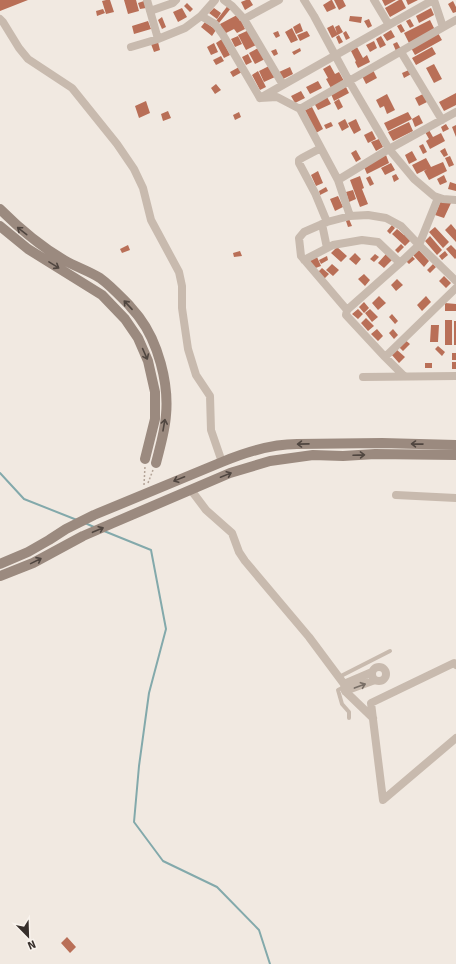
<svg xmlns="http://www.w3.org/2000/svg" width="456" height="964" font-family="Signika,sans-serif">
  <rect width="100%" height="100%" fill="#f1e9e1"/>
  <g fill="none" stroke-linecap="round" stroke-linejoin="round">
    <path stroke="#83a9ab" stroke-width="2" d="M0,473L24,499L77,520
      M85,523L94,527
      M104,531L151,550L166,629L149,693L139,766L134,822L163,861L217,887L259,930L270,964"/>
  </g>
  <path fill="#b96f57" d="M0,0H28L0,11Z
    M106,0H110L114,12L106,14L102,1Z
    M124,0H136L139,11L128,14Z
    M246,0H250L253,5L245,10L241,2Z
    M331,0H332L336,8L327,12L323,5Z
    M334,0H343L346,6L339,10Z
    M382,0H396L385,6Z
    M399,0H402L406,8L390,17L385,8Z
    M406,0H418L408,5Z
    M144,1L146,8L140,9L138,3Z
    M453,1L456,7V12L453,13L448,4Z
    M187,3L193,9L190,12L184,6Z
    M229,4L232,7L219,23L216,21Z
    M182,8L187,17L178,22L173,12Z
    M214,8L221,13L217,19L209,13Z
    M431,8L434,15L419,23L416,16Z
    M103,9L105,13L97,16L96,11Z
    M237,15L240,21L241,20L245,29L237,33L234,29L224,34L220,24Z
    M350,16L362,17L361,23L349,21Z
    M162,17L166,27L162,29L158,20Z
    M369,19L372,26L368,28L364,21Z
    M410,19L414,26L410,28L406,21Z
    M430,20L435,30L409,43L404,33Z
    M148,21L151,29L134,34L132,26Z
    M205,22L216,30L212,36L201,27Z
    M300,23L303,31L296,34L293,27Z
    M401,24L405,31L401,33L397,26Z
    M333,25L337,33L335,27L339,25L343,32L332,38L327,28Z
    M292,28L298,40L291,43L285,32Z
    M249,30L256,45L246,50L238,35Z
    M391,30L395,37L387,41L383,35Z
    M278,31L280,36L276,38L273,33Z
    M307,31L310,36L300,41L297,35Z
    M346,31L350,38L346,40L343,33Z
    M438,33L442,40L415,55L411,48Z
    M339,35L343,42L339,44L336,37Z
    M238,36L242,44L235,47L231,39Z
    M381,36L386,45L380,48L376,39Z
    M222,39L230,55L224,58L216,43Z
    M374,41L377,48L370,52L366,45Z
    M158,42L160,50L154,52L151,44Z
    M397,42L401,49L396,51L393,44Z
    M214,43L218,52L211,55L207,47Z
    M260,47L265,59L255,64L249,53Z
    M357,47L363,58L367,55L370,62L358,68L355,62L356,61L351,51Z
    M432,47L436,54L416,65L412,58Z
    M300,48L301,51L294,55L292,52Z
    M276,49L278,54L274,56L271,51Z
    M248,54L252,62L246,65L242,57Z
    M221,56L224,61L216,65L213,60Z
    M434,64L442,79L434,83L426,68Z
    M330,65L335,74L339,72L344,81L331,88L326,79L328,78L323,69Z
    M269,66L275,77L264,82L259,71Z
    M239,67L242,72L233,77L230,72Z
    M290,67L293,74L283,79L279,72Z
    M411,69L413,73L404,78L402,73Z
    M373,70L377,78L366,84L362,76Z
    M258,71L266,87L260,90L252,75Z
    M318,81L322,88L310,94L306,87Z
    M216,84L221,90L215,94L211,88Z
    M346,87L349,93L334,101L331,94Z
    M301,91L305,98L295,103L291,96Z
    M425,93L429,101L419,106L415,98Z
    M456,93V105L444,111L439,102Z
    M387,94L395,110L387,114L384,106L380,108L376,100Z
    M327,97L331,104L318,110L314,103Z
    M339,99L343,107L338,110L334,102Z
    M146,101L150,113L139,118L135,106Z
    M312,107L323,129L316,133L305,110Z
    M168,111L171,118L163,121L161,114Z
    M239,112L241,117L235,120L233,115Z
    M408,112L412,119L388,131L384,123Z
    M419,115L423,123L415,127L412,119Z
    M345,119L349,127L342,131L338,123Z
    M356,119L361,130L354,134L348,123Z
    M331,122L333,126L326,129L324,125Z
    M409,122L413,131L393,141L388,132Z
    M446,124L449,129L443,132L441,127Z
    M456,125V137L452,127Z
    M429,130L433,137L441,133L445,141L430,149L426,141L429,139L425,132Z
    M372,131L376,139L368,143L364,135Z
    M379,139L383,147L376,151L371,142Z
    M423,144L427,152L423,154L419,146Z
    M445,148L448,155L444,157L440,151Z
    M356,150L361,159L356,162L351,153Z
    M412,151L417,160L409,164L405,155Z
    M386,155L389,163L367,174L364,167Z
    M450,156L454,165L449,167L445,158Z
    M426,158L431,167L443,162L447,171L429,180L424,171L427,169L417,174L412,165Z
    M391,163L395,170L385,175L381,168Z
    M318,171L323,183L316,186L311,175Z
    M396,174L399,179L394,182L392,176Z
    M444,175L447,182L440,185L437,179Z
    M360,176L364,188L362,189L368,204L360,207L350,180Z
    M370,176L374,184L370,186L366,178Z
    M450,182L456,184V191L448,189Z
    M326,187L328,191L320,195L319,191Z
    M353,190L356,199L349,202L346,192Z
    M338,196L343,207L335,211L330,199Z
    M441,200L451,203L444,218L435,215Z
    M349,219L352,226L348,227L346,221Z
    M451,224L456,230V242L445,230Z
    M392,225L395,228L390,234L387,231Z
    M435,227L449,242L443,248L429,232Z
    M397,229L404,235L405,233L412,239L405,246L392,234Z
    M430,236L442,250L437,255L425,241Z
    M401,244L404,247L398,253L395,250Z
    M128,245L130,250L122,253L120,249Z
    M451,245L456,250V258L455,259L446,249Z
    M337,247L347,256L341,262L331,253Z
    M418,249L429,261L424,267L413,255Z
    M240,251L242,256L234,257L233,253Z
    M445,251L448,255L442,260L439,256Z
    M355,253L361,259L356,265L349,259Z
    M375,254L379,257L374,262L370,259Z
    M386,254L392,260L384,268L378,263Z
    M327,256L328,260L321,264L319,260Z
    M412,256L415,259L409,264L406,261Z
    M317,257L321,266L313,269L310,260Z
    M332,264L339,270L333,276L326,270Z
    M433,264L436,267L430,273L427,270Z
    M322,268L329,274L323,280L316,274Z
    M364,274L370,280L365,286L358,279Z
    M444,276L451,283L446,288L439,281Z
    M397,279L403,285L396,291L391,285Z
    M379,296L386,303L378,310L372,303Z
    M426,296L431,302L422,311L417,305Z
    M364,302L369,308L364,313L359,307Z
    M445,303L456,304V311H445Z
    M358,309L363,314L358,319L352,314Z
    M370,309L378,317L372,322L365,313Z
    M392,314L398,321L395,324L389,317Z
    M366,318L374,326L368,331L361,323Z
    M445,320H452V345H445Z
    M454,321H456V345H454Z
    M431,325H439L438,342H430Z
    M377,329L383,336L378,341L371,334Z
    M393,329L398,335L394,339L389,333Z
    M404,339L410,344L403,351L398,346Z
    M438,346L445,352L442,356L435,349Z
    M396,349L405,357L399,363L391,354Z
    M452,353H456V360H452Z
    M452,362H456V369H452Z
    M425,363H432V368H425Z
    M67,937L76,947L70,953L61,943Z"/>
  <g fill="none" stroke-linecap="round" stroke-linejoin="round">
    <path stroke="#b4a498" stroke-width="1.5" stroke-dasharray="2 2" stroke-linecap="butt" d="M148,483L153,470
      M144,485L145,466"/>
    <path stroke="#c8baae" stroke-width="4" d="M339,677L390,651
      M344,687L338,690L342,704L349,712V718"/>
    <path stroke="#c8baae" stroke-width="8" d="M147,0L158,39
      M224,0L232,6L244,19L283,85
      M304,0L314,16L349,81L389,149L414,179L434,196L443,199L456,200
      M374,0L389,25
      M434,0L443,27
      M150,11L173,3L176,0
      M201,16L215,24L223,35L260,98
      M0,19L3,22L19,48L28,59L72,88L117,144L134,169L143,188L151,220L179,272L182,286V308L188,349L196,375L210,396L211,430L222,462
      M244,19L279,0
      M131,47L158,39L185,28L201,16L215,0
      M401,52L442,120
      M260,98L433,0
      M260,98L277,97L300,109L338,180L350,216
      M300,109L456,20
      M321,148L302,158L299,160V163L315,193L327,222
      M338,180L389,149L456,112
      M322,224L327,248
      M304,260L333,245L362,240L378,242L400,263
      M347,310L301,256L299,238L304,232L327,222L350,216L368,215L386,218L401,226L419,245L456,281
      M385,357L456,288
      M404,376L385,357L346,315L347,310L400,263L419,245L438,198
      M363,377L456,376
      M191,490L206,510L232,533L239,552L245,561L309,637L344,684L345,691L373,718
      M396,495L456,498
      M456,665L454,663L371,703L383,800L456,738
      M372 674a7 7 0 1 1 14 0a7 7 0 1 1-14 0Z
      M344,684L372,672
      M345,691L375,680"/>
    <path stroke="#9b8a7f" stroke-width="10" d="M0,209C20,229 40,246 64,260C76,267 89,271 100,278C111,286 120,296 129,305C132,309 136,313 139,317C158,342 169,383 166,415C165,431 160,447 156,463
      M0,226L28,249L102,295L125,319L138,338L148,361L155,392V419L145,459
      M0,564L28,552L49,540L66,529L94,515L222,462C246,452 271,444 297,444L382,443L456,445
      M0,576L33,563L83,536L113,523L230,473L270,461L313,455L343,456L375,454L456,455"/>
  </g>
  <defs><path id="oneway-shaft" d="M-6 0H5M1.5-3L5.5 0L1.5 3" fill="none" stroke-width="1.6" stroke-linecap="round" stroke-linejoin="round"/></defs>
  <g stroke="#504640">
    <use href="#oneway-shaft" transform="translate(22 231) rotate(-142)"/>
    <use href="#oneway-shaft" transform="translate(54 265) rotate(32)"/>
    <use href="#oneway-shaft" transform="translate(128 305) rotate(-133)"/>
    <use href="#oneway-shaft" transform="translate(145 354) rotate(66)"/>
    <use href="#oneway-shaft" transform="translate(164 425) rotate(-80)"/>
    <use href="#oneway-shaft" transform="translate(303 444) rotate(179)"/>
    <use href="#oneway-shaft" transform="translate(417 444) rotate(-179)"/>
    <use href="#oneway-shaft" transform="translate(359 455) rotate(-2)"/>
    <use href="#oneway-shaft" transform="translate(226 475) rotate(-22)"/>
    <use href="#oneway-shaft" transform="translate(179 479) rotate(158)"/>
    <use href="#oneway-shaft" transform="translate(98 530) rotate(-23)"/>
    <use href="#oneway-shaft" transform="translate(36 561) rotate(-26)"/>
  </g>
  <use stroke="#786e66" href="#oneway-shaft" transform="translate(360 686) rotate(-20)"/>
  <g transform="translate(28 936) rotate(157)" stroke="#f9f3ed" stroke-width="3" paint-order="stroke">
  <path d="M0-3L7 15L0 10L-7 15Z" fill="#372f2b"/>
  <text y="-6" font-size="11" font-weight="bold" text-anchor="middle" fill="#372f2b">N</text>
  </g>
</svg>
